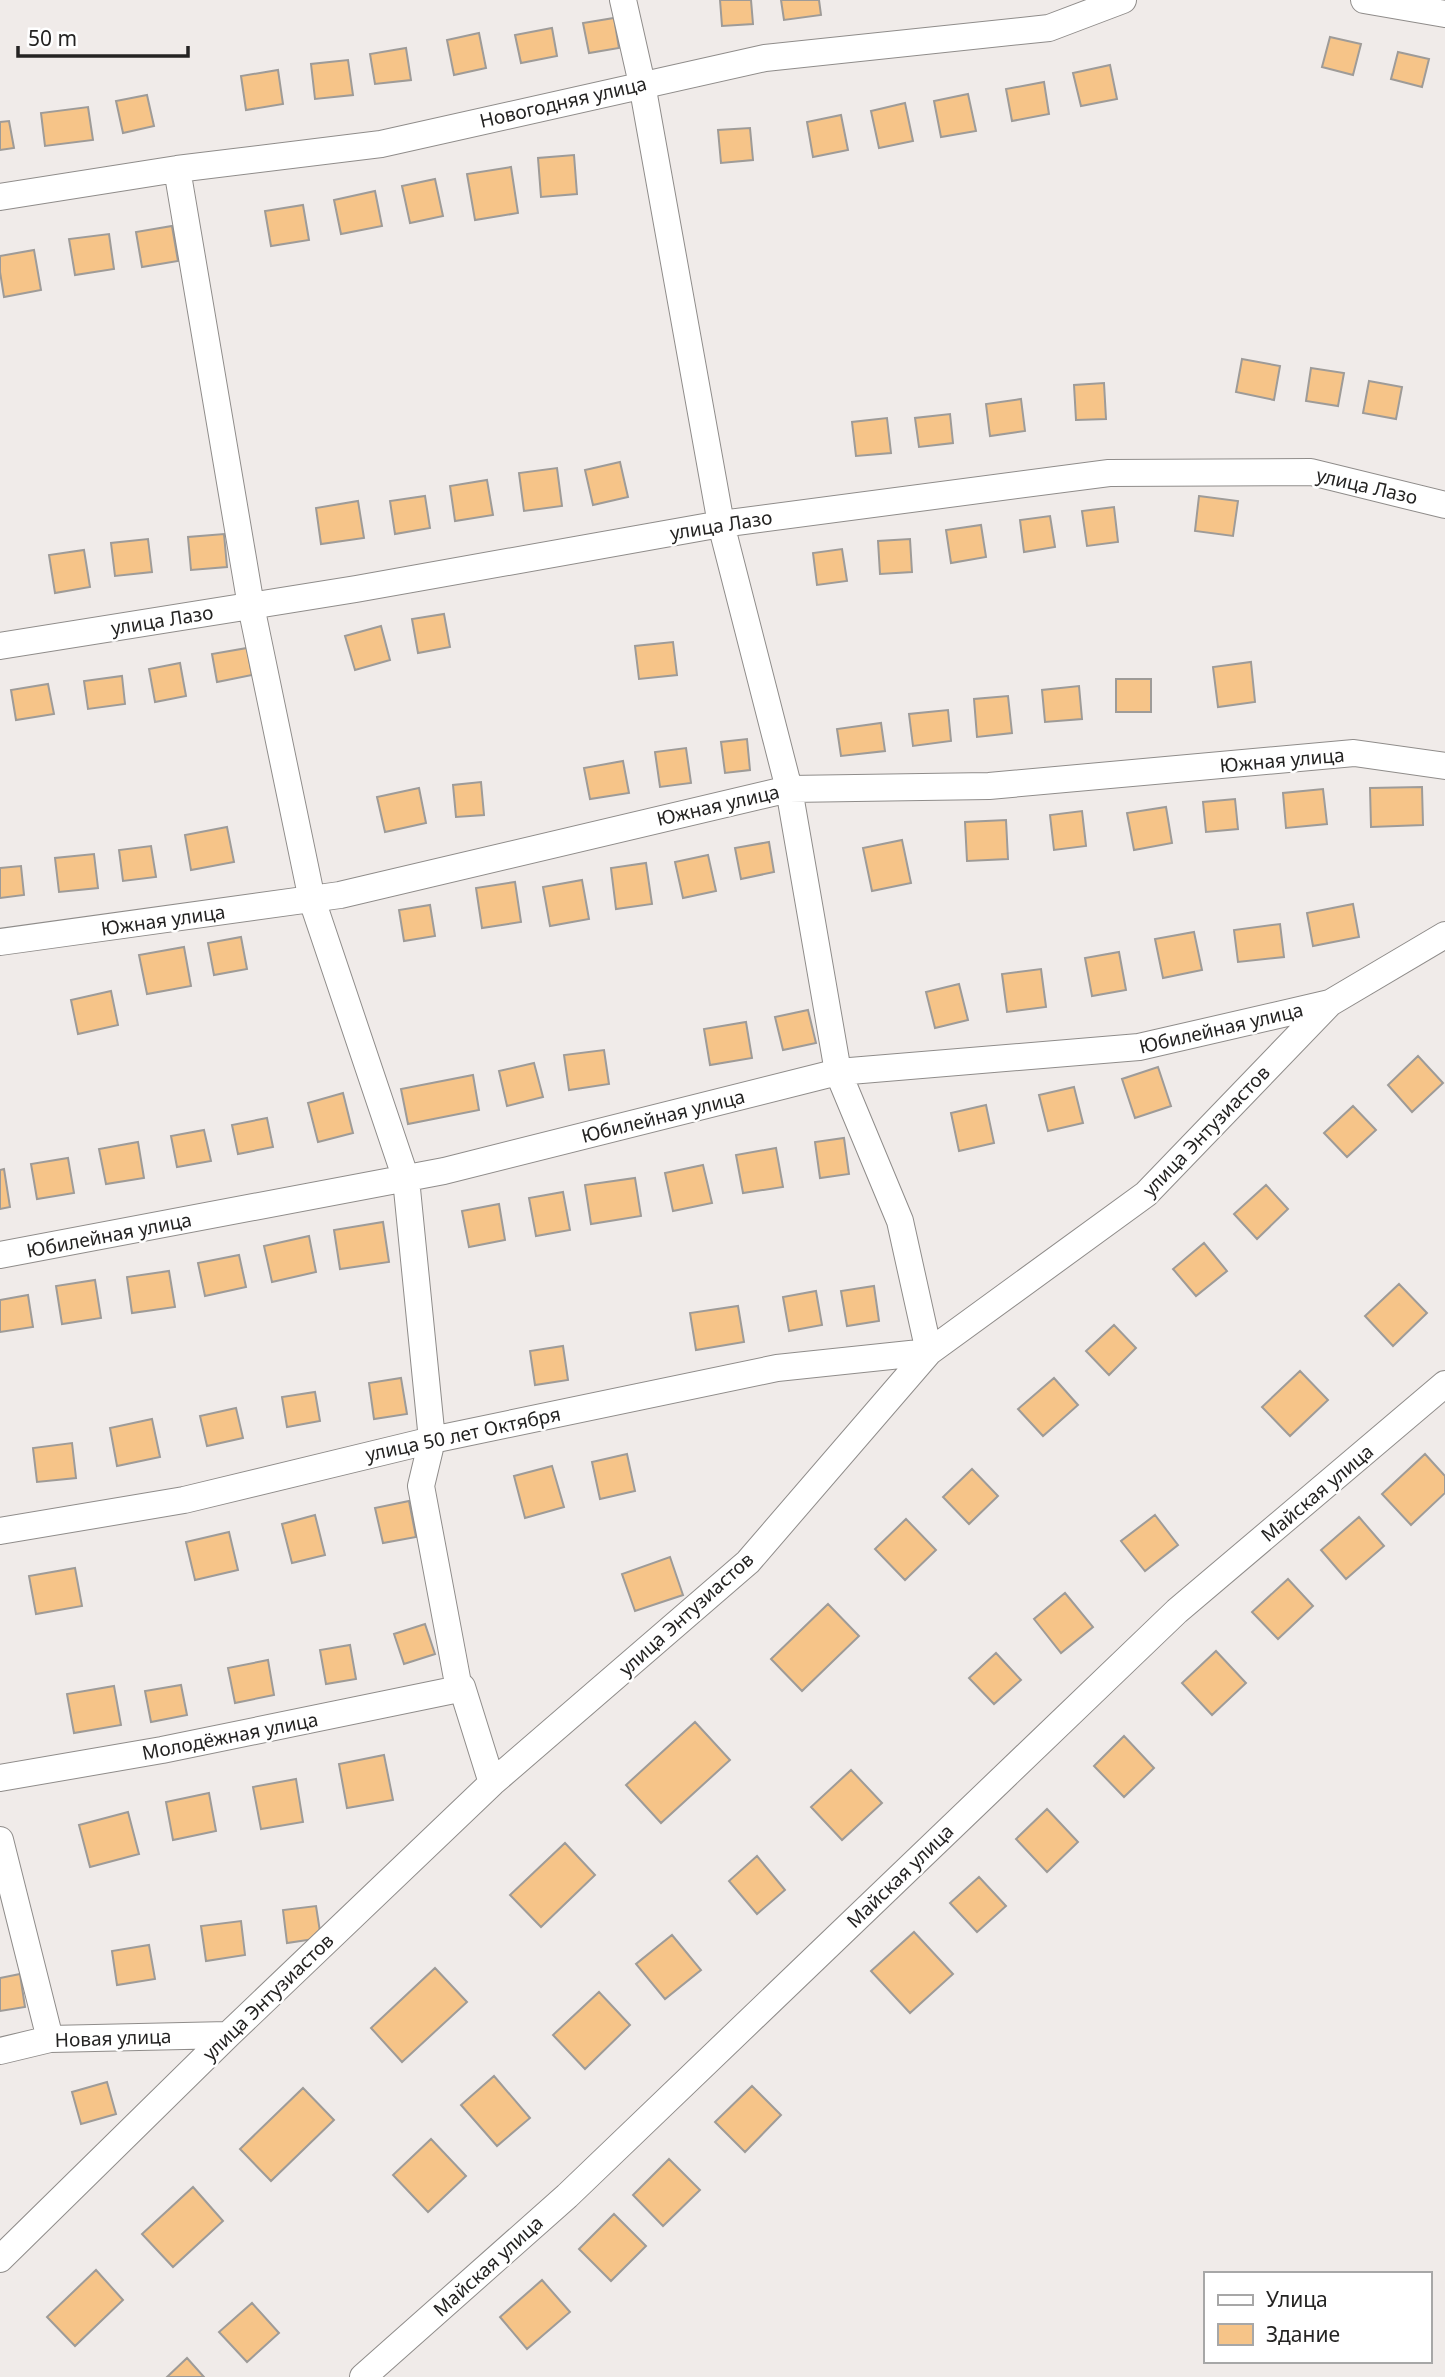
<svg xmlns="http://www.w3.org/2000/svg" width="1445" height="2377" font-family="'Noto Sans',sans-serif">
  <rect width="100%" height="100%" fill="#f0ebe9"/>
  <path fill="#f6c488" stroke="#9e9b98" stroke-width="2" d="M720,0H751L753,24L722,26Z
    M781,0H819L821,15L784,20Z
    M614,18L619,48L589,53L583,23Z
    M552,28L557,56L521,63L515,35Z
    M479,33L486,68L454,75L447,40Z
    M1330,37L1361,44L1353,75L1322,67Z
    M406,48L411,80L375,84L370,54Z
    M1398,52L1429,59L1422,87L1391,79Z
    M348,60L353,95L315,99L311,64Z
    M1110,65L1117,99L1081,106L1073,73Z
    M278,70L283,104L246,110L241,76Z
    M1044,82L1049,114L1012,121L1006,89Z
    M968,94L976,131L941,137L934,101Z
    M147,95L154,126L123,133L116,101Z
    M905,103L913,141L879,148L871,111Z
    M88,107L93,140L45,146L41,113Z
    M841,115L848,150L813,157L807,122Z
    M9,121L14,148L0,150V122Z
    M750,128L753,160L721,163L718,130Z
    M574,155L577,194L541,197L538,158Z
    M511,167L518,213L475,220L467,174Z
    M435,179L443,216L410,223L402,186Z
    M375,191L382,226L341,234L334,200Z
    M303,205L309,240L271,246L265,211Z
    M172,226L178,261L142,267L136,232Z
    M109,234L114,269L75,275L69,239Z
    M34,250L41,290L4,297L0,272V256Z
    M1242,359L1280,366L1274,400L1236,392Z
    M1311,368L1344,373L1338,406L1306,401Z
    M1369,381L1402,387L1396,419L1363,413Z
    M1104,383L1106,419L1076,420L1074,385Z
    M1021,399L1025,431L990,436L986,404Z
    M950,414L953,443L919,447L915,418Z
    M887,418L891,453L856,456L852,422Z
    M620,462L628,497L593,505L585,470Z
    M557,468L562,506L524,511L519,473Z
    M487,480L493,515L455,521L450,486Z
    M425,496L430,528L395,534L390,501Z
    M1199,496L1238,501L1233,536L1195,531Z
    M358,501L364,538L321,544L316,508Z
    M1114,507L1118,542L1087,546L1082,511Z
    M1050,516L1055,547L1024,552L1020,520Z
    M981,525L986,557L951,563L946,530Z
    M224,534L227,567L191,570L188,537Z
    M148,539L152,572L115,576L111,543Z
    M910,539L912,572L880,574L878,541Z
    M842,549L847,581L817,585L813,553Z
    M84,550L90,587L55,593L49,555Z
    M444,614L450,647L418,653L412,619Z
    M381,626L390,660L355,670L345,636Z
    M673,642L677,675L639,679L635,646Z
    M247,648L252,675L217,682L212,654Z
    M1251,662L1255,702L1218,707L1213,667Z
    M180,663L186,696L155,702L149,669Z
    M122,676L125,704L88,709L84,681Z
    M1116,679H1151V712H1116Z
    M48,684L54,714L16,720L11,690Z
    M1079,686L1082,719L1045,722L1042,690Z
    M1008,696L1012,733L977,737L974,699Z
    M948,710L951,741L913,746L909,714Z
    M881,723L885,751L841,756L837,729Z
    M747,739L750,770L725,773L721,742Z
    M686,748L691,783L660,787L655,752Z
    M623,761L629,793L590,799L584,768Z
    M481,782L484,815L456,817L453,785Z
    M1422,787L1423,825L1371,827L1370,788Z
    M419,788L426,823L385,832L377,797Z
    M1323,789L1327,824L1286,828L1283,793Z
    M1235,799L1238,829L1206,832L1203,802Z
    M1166,807L1172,843L1134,850L1127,813Z
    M1082,811L1086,846L1054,850L1050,815Z
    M1006,820L1008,859L967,861L965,822Z
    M227,827L234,862L191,870L185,835Z
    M902,840L911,883L872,891L863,848Z
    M769,842L774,872L741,879L735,848Z
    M151,846L156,877L123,881L119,850Z
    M94,854L98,888L59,892L55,858Z
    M708,855L716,891L683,898L675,862Z
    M646,863L652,904L616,909L611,868Z
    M21,866L24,895L0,898V868Z
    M582,880L589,919L550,926L543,887Z
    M515,882L521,922L482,928L476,888Z
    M1353,904L1359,937L1313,946L1307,913Z
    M430,905L435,936L404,941L399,910Z
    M1280,924L1284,957L1238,962L1234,930Z
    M1194,932L1202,970L1163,978L1155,939Z
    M241,937L247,969L214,975L208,943Z
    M184,947L191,986L147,994L139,955Z
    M1119,952L1126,990L1092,996L1085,958Z
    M1041,969L1046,1007L1007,1012L1002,974Z
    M959,984L968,1020L935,1028L926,992Z
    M111,991L118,1025L78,1034L71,1000Z
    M808,1010L816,1043L783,1050L775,1017Z
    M746,1022L752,1058L710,1065L704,1029Z
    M604,1050L609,1084L569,1090L564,1055Z
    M1418,1056L1443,1083L1412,1112L1388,1085Z
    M534,1063L543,1097L507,1106L499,1071Z
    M1158,1067L1171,1106L1135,1118L1122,1079Z
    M473,1075L479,1110L408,1124L401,1089Z
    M1074,1087L1083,1123L1048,1131L1039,1095Z
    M343,1093L353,1133L318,1142L308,1103Z
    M986,1105L994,1143L959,1151L951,1113Z
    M1353,1106L1376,1130L1347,1157L1324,1133Z
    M267,1118L273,1147L238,1154L232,1125Z
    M204,1130L211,1161L177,1167L171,1136Z
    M844,1138L849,1174L820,1178L815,1142Z
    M138,1142L144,1178L106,1184L99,1149Z
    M776,1148L783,1187L743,1193L736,1155Z
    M68,1158L74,1193L37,1199L31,1164Z
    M703,1165L712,1203L673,1211L665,1173Z
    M4,1169L10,1207L0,1209V1170Z
    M635,1178L641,1216L591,1224L585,1185Z
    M1266,1185L1288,1209L1257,1239L1234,1214Z
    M563,1192L570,1230L536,1236L529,1198Z
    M499,1204L505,1240L469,1247L462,1211Z
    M383,1222L389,1262L340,1269L334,1230Z
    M309,1236L316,1272L272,1282L264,1246Z
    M1204,1243L1227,1271L1196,1296L1173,1269Z
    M239,1255L246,1287L205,1296L198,1263Z
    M169,1271L175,1307L132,1313L127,1277Z
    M95,1280L101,1318L62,1324L56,1286Z
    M1399,1284L1427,1313L1393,1346L1365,1316Z
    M874,1286L879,1321L847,1326L841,1291Z
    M816,1291L822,1325L789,1331L783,1297Z
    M28,1295L33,1327L0,1332V1300Z
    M738,1306L744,1342L696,1350L690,1313Z
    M1114,1325L1136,1348L1109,1375L1086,1351Z
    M563,1346L568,1380L535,1385L530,1351Z
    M1300,1371L1328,1400L1290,1436L1262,1407Z
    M401,1378L407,1414L374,1419L369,1383Z
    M1054,1378L1078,1405L1043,1436L1018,1409Z
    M315,1392L320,1421L287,1427L282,1397Z
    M236,1408L243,1438L207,1446L200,1416Z
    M152,1419L160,1457L117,1466L110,1428Z
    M72,1443L76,1478L37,1482L33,1448Z
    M627,1454L635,1491L600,1499L592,1462Z
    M1425,1454L1445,1476V1493L1411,1525L1382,1494Z
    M552,1466L564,1507L525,1518L514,1476Z
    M972,1469L998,1496L969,1524L943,1497Z
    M409,1501L416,1537L383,1543L375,1508Z
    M315,1515L325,1555L292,1563L282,1524Z
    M1155,1515L1178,1545L1145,1571L1121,1541Z
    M1359,1517L1384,1546L1346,1579L1321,1550Z
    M906,1519L936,1550L905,1580L875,1549Z
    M229,1532L238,1570L195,1580L186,1542Z
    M670,1557L683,1595L635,1611L622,1574Z
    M75,1568L82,1606L36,1614L29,1576Z
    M1288,1579L1313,1606L1278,1639L1252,1612Z
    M1065,1593L1093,1627L1061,1653L1034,1619Z
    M828,1604L859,1636L802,1691L771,1659Z
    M425,1624L435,1654L404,1664L394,1634Z
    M350,1645L356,1679L326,1684L320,1650Z
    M1216,1651L1246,1683L1212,1715L1182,1683Z
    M996,1653L1021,1680L994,1704L969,1678Z
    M268,1660L274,1695L235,1703L228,1668Z
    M181,1685L187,1715L151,1722L145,1691Z
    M114,1686L121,1725L74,1733L67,1694Z
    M695,1722L730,1760L661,1823L626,1785Z
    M1124,1736L1154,1768L1124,1797L1094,1766Z
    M384,1755L393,1800L347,1808L339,1764Z
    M851,1770L882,1803L842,1840L811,1807Z
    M296,1779L303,1822L261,1829L253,1787Z
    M209,1793L216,1831L173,1840L166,1802Z
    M1047,1809L1078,1842L1047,1872L1016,1839Z
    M128,1812L139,1854L90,1867L79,1825Z
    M565,1843L595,1875L541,1927L510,1895Z
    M757,1856L785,1890L757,1914L729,1881Z
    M979,1877L1006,1906L977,1932L950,1903Z
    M316,1906L321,1938L287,1943L283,1910Z
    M241,1921L245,1955L206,1961L201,1926Z
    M914,1932L953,1974L910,2013L871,1971Z
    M672,1935L701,1970L665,1999L636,1964Z
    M149,1945L155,1979L117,1985L112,1951Z
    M435,1968L467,2002L402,2062L371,2028Z
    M20,1974L25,2007L0,2011V1978Z
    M599,1992L630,2025L585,2069L553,2035Z
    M494,2076L530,2118L497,2146L461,2105Z
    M107,2082L116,2114L81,2124L72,2092Z
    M752,2086L781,2115L745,2152L715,2122Z
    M303,2088L334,2120L271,2181L240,2149Z
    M431,2139L466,2176L428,2212L393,2175Z
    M669,2159L700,2190L663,2226L633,2195Z
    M193,2187L223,2221L173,2267L142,2234Z
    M614,2214L646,2246L611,2281L579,2249Z
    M96,2270L123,2300L75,2346L47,2317Z
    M542,2280L570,2312L527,2349L500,2317Z
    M252,2303L279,2333L247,2362L219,2332Z
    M187,2358L204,2377H167Z"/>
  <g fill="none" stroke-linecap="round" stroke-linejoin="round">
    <defs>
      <path id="street" d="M1364,0L1445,14
        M177,169L251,606L312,900L406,1179L432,1440L421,1486L459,1689L462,1687L492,1783
        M0,197L177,169L381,144L765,58L1049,28L1123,0
        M0,646L356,589L721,524L1109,473L1311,472L1445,505
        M0,942L340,895L789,789L989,786L1354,753L1445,766
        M0,1255L444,1171L838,1072L1139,1047L1330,1003
        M0,1531L184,1500L432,1440L777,1368L929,1352L900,1221L838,1072L789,789L721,524L642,84L623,0
        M0,1778L162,1750L459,1689
        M0,1840L50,2039
        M0,2051L50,2039L228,2035
        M0,2259L228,2035L492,1783L748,1562L929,1352L1146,1194L1330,1003L1445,935
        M363,2377L567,2196L1177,1611L1445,1384"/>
    </defs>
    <use href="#street" stroke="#8f8c8a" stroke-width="28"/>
    <use href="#street" stroke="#fff" stroke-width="26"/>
  </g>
  <g text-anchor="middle" stroke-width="5" stroke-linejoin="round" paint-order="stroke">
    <g font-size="19" fill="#242322" stroke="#fff">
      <text transform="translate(563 102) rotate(-13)" y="7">Новогодняя улица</text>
      <text transform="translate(1367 486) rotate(13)" y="7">улица Лазо</text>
      <text transform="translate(721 525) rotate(-9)" y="7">улица Лазо</text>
      <text transform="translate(162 620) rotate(-9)" y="7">улица Лазо</text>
      <text transform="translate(1282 760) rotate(-5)" y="7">Южная улица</text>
      <text transform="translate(718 805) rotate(-13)" y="7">Южная улица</text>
      <text transform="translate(163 920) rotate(-8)" y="7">Южная улица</text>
      <text transform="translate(1221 1028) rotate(-13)" y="7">Юбилейная улица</text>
      <text transform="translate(663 1116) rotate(-14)" y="7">Юбилейная улица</text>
      <text transform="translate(1206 1131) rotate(-46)" y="7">улица Энтузиастов</text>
      <text transform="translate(109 1235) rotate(-11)" y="7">Юбилейная улица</text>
      <text transform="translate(463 1434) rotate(-12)" y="7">улица 50 лет Октября</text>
      <text transform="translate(1317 1493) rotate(-40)" y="7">Майская улица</text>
      <text transform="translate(686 1614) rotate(-42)" y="7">улица Энтузиастов</text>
      <text transform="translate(230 1736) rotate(-11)" y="7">Молодёжная улица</text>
      <text transform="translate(900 1876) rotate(-44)" y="7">Майская улица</text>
      <text transform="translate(268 1997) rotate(-44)" y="7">улица Энтузиастов</text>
      <text transform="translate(113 2038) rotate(-2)" y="7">Новая улица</text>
      <text transform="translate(488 2266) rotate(-42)" y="7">Майская улица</text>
    </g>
  </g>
  <rect x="1204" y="2272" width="228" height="91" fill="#ffffff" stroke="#a7a7a7" stroke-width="2"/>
  <rect x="1218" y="2295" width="35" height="10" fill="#ffffff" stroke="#a7a7a7" stroke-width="2"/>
  <text x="1266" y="2307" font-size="21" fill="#242322">Улица</text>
  <rect x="1218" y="2324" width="35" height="21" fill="#f6c488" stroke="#a7a7a7" stroke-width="2"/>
  <text x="1266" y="2342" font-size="21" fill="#242322">Здание</text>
  <path d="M18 46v10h170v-10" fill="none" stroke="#242322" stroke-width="3.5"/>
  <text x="28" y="46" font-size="21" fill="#242322" stroke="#ffffff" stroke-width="5" paint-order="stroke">50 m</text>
</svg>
